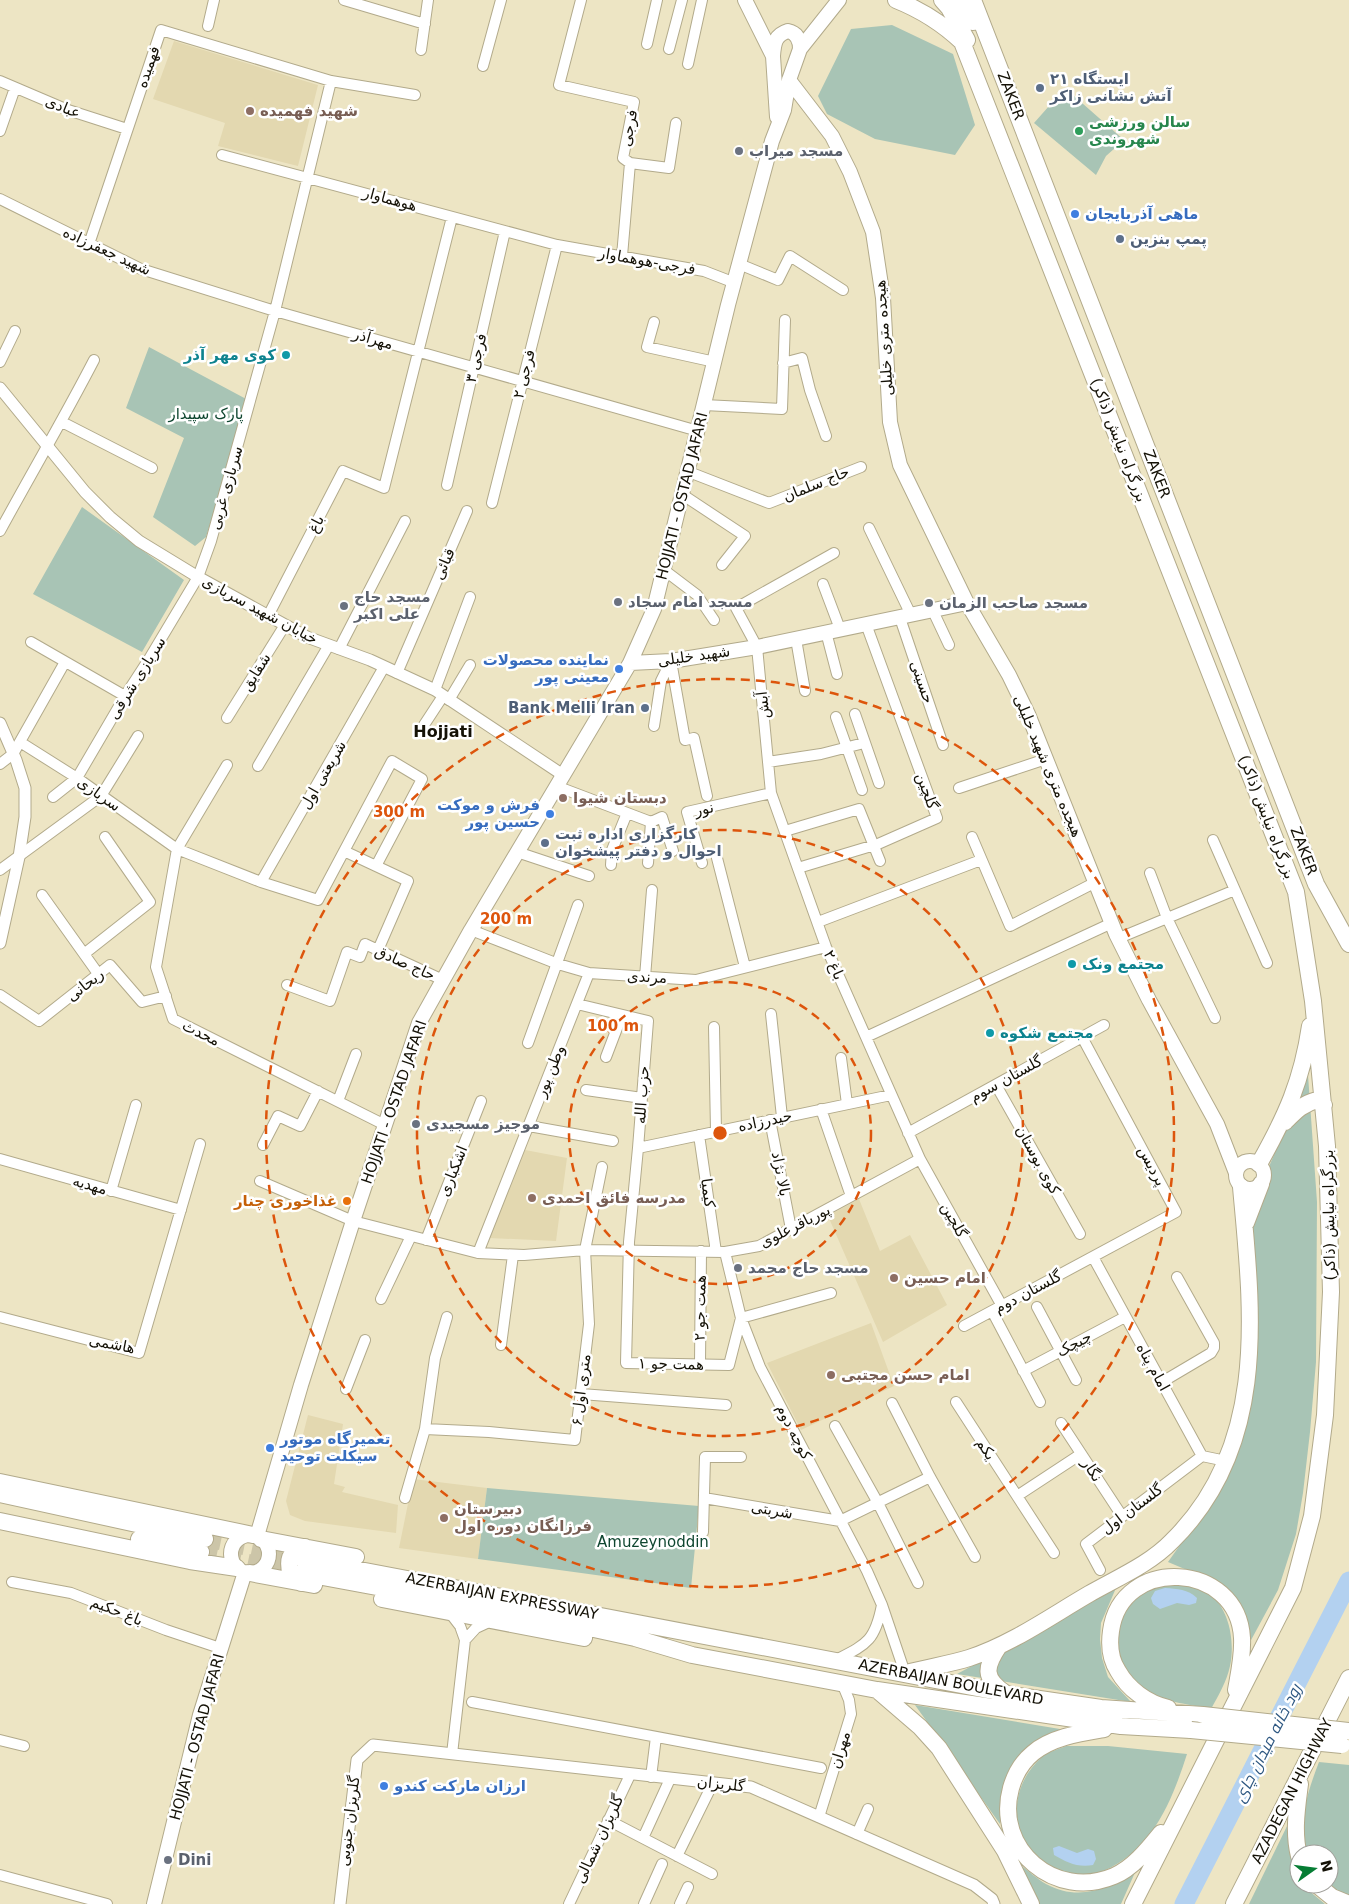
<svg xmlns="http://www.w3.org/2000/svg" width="1349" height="1904" font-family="'DejaVu Sans',Cairo,sans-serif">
  <rect width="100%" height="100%" fill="#ede5c4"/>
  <path fill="#e3d8b0" d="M174,41L318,85L298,166L218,146L225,123L153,99Z
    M520,1149L567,1158L556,1241L489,1238Z
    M859,1199L880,1251L910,1235L947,1305L883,1342L828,1216Z
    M871,1323L894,1386L801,1430L767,1363Z
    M308,1415L343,1424L334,1484L345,1487L342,1492L398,1505L396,1533L305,1521L290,1515L286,1501Z
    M413,1479L487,1488L478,1559L399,1548Z"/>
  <path fill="#a8c4b5" d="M892,25L953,54L975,125L955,155L875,139L827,114L818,96L851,29Z
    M1065,88L1124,140L1106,156L1096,175L1034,123Z
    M149,347L248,400L206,537L195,546L153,517L184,438L126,408Z
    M82,507L184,580L142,652L33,594Z
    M1308,1075L1317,1202L1316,1362L1310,1432L1303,1493L1296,1534L1278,1590L1250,1642L1206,1578L1168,1562L1219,1490L1244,1433L1251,1226L1259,1190Z
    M487,1488L699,1506L691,1588L478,1559Z
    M1189,1583C1196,1587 1204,1590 1210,1594C1230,1610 1235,1643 1230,1666C1227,1681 1218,1696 1211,1709C1188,1704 1161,1702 1142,1688C1132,1681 1123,1669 1119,1658C1112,1636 1123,1605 1141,1593C1155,1583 1174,1585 1189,1583Z
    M1116,1588L1101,1623L1100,1639L1102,1658L1108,1677L1131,1702L957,1674Z
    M915,1705L1066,1730L1008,1776L1002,1792L1000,1824Z
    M1066,1746H1108L1187,1754C1172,1801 1152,1851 1103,1871C1099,1872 1094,1875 1089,1876C1080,1878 1065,1873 1056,1869C1009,1849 1004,1790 1042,1757C1048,1752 1059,1749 1066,1746Z
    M1319,1762L1349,1765V1898L1325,1884H1329V1854H1304C1300,1817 1306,1796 1319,1762Z
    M1288,1824L1292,1860L1299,1876V1884H1304L1308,1890L1325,1904H1249Z
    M1020,1865C1029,1871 1037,1879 1046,1884C1079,1902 1110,1889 1137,1868L1121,1904H1038Z"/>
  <path fill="#b3d1f0" d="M1165,1588C1177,1589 1188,1589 1197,1598L1196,1603L1189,1605L1177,1603L1160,1609L1153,1604L1151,1598L1155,1591Z
    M1059,1846L1077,1853L1088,1849L1094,1851L1096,1859L1093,1865C1078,1868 1066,1862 1054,1855L1053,1848Z"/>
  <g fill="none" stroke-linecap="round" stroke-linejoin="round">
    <path stroke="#b3d1f0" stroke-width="19" d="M1184,1904L1349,1581"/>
    <path stroke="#ccc5a8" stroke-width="16" stroke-dasharray="16 8" stroke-linecap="butt" d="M205,1539L302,1559
      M201,1552L301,1573"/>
    <defs>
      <path id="minor" d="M344,0L425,24
        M581,0L559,85L634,102L623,158L630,163L622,256
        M208,26L214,0
        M647,44L657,0
        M669,49L682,0
        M421,50L428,0
        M688,64L702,0
        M483,66L501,0
        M0,81L68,110L127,129
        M331,81L275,311L698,431
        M0,131L15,88
        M222,155L557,245L704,271L735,283
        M630,163L669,168L676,123
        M0,199L141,269L275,311L211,541L198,577L149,659L125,696L77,778L53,797
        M89,244L161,30L331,81L415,95
        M739,264L778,280L790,256L843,290
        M654,322L647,347L715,362
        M0,362L15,331
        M783,363L802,358L810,390L826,436
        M704,405L782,409L785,320
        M62,422L152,468
        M689,472L769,503L861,467
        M447,485L505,231
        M683,495L745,536L722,565
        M492,503L557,245
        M869,528L911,615
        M0,531C31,474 64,418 94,360
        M834,553L736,608L757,647L771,793L826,947L920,1159L1002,1306
        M664,570L697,595L714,620
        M823,584L840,629
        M933,611L949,645
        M268,616L343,471L384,488L452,217
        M900,618L943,745
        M826,632L837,674
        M796,639L805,691
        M31,642L125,696
        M339,649L405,521
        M671,661L685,740L694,738L707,796
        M397,673L467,511
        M435,690L470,597
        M449,700L470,665
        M855,714L879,783
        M836,717L862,790
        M227,718L285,625
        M424,725L443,696
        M654,726L661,681L671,661
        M20,742L77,778L177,849L261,882L318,900L392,761L422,779L376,866L408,881L378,950
        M768,762L821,754L864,743
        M0,764L13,754L65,662
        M227,765L177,849L156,967L173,1019L385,1125
        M258,766L329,645
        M556,786L651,822L648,863
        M959,788L1046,759
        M651,822L662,817L673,851
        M785,831L859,809L880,861
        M972,837L1010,926L1096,882
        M1213,840L1267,963
        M344,851L376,866
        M517,852L589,876
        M717,858L745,967
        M702,863L687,812L771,793
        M611,865L612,850L627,813
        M798,868L878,844L937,818L866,624
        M0,870L101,796L138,736
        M1150,873L1167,918L1215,1018
        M261,882L384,667
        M42,895L99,975
        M818,922L981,860
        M471,930L558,964L589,973L696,980L826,947
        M1119,938L1235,890
        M84,954L150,902L105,837
        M645,977L652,890
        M287,985L330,1001L347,952L360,957L365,944L443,980
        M0,995L39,1021L110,965L142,1002L166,996
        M577,1004L648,1021L638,1148L629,1242L626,1363L729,1365L741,1318L831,1293
        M771,1014L782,1117
        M714,1027L716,1131
        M866,1037L1112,923
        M528,1043L578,905
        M606,1057L622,1015
        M841,1058L847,1104
        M996,1085L1080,1234
        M586,1090L642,1098
        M338,1101L356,1054
        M821,1109L851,1196
        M770,1120L791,1229
        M529,1126L613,1141
        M908,1133L1104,1025
        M699,1135L716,1252
        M263,1145L278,1116L300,1126L318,1091
        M638,1148L891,1095
        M0,1159L181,1210
        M260,1181L353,1221L478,1253L524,1255L585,1250L725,1252L759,1246L920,1159
        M111,1191L136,1105
        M426,1240L481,1101
        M725,1252L741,1318L760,1367L867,1571L882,1605
        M478,1253L589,973
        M1093,1257L1202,1456L1226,1461
        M381,1299L411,1236
        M1037,1307L1076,1380
        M992,1311L1040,1402
        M0,1317L139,1353L200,1144
        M964,1326L1176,1212L1082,1037
        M501,1345L513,1255
        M700,1364L701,1251
        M1023,1371L1125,1317
        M1162,1382L1211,1353L1214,1348V1343L1177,1277
        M346,1389L365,1340
        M581,1394L726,1405
        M956,1402L1054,1553
        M892,1403L930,1477L975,1557
        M1061,1423L1122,1516
        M835,1426L878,1503L918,1583
        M425,1429L489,1432L575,1440L589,1324L585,1250L602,1167
        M1017,1496L1081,1454
        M405,1498L425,1429L435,1358L447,1317
        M704,1498L840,1521L930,1477
        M703,1532L705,1457H741
        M1100,1570L1086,1544L1202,1456
        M12,1582L71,1593L166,1630L220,1648
        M450,1613L460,1626L465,1640L476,1628L491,1621
        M836,1660C867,1644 875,1641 882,1605L905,1673
        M472,1702L821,1768
        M0,1740L24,1746
        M452,1754L465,1640
        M651,1777L656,1737
        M819,1817L851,1714L849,1700L842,1683
        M608,1820L712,1874
        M857,1834L868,1809
        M643,1838L670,1779
        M677,1856L713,1783
        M0,1875L107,1904
        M569,1904L630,1775
        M644,1904L662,1864
        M680,1904L688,1887"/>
      <path id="tertiary" d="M0,388L85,492L110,517L139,541L198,577L307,637L370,660L435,690L563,775
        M0,723L16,760L25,788V817L19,857L0,943
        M340,1904L357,1760L373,1745L751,1787L974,1885L992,1899L994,1904"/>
      <path id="secondary" d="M745,0L773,56L777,117
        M773,56C774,43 775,35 788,31C797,33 800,40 800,49
        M789,80L832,136L850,172L873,232L883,298L890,422L900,465L967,603L1009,675L1028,714L1116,934L1149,1000L1217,1124L1236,1173
        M630,663L671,661L757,647L967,603
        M1236 1175a14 14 0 1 1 28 0a14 14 0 1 1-28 0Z
        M231 1554a19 19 0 1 1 38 0a19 19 0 1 1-38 0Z
        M257,1536L301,1385L353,1221L419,1023L471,930L630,663L654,609L728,305L772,141L784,110L789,80L800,49L839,0
        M154,1904L200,1715L245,1572"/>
      <path id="trunk" d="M896,0C921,10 942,23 962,42L1296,892L1313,1001L1327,1146L1331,1292L1325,1415L1312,1516L1293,1588L1133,1904
        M942,0L949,8L967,40
        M959,0L973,22
        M973,0L1316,884L1349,944
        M1285,1122C1295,1112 1302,1104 1317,1100L1324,1105
        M1259,1164C1286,1116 1302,1081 1310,1026
        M1246,1223L1261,1184
        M0,1482L253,1535
        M0,1494L205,1539
        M0,1521L190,1561L237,1568
        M139,1539L201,1552
        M261,1539L356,1557
        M302,1559L1019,1696L1101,1708L1203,1715
        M250,1573L314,1585
        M301,1573L539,1617L635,1638L692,1655L877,1690L1121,1726L1191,1730
        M301,1583L291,1576C287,1561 288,1551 305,1547
        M382,1599L584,1638
        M999,1646C985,1667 983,1678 1005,1693
        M910,1672C929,1667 950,1664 969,1658C1012,1644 1051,1616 1089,1594C1117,1578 1150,1564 1172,1541C1270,1445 1252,1309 1241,1187
        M877,1690L920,1727L939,1748L1005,1851L1031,1904
        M1168,1708C1147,1703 1128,1689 1118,1671C1110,1659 1109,1645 1111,1631C1121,1555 1238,1561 1242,1638C1243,1655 1239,1673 1236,1690
        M1104,1729C1080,1733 1052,1737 1033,1753C1022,1762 1015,1774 1011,1788C994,1849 1055,1901 1114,1876C1133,1868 1148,1849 1161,1833
        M1299,1856C1293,1832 1297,1808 1300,1784
        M1316,1884L1332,1897L1349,1904
        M1234,1904L1349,1678"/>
    </defs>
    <use href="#minor" stroke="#b2aa8b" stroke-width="12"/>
    <use href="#tertiary" stroke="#b2aa8b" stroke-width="13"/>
    <use href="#secondary" stroke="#b2aa8b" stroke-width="16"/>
    <use href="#trunk" stroke="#b2aa8b" stroke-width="18"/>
    <use href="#minor" stroke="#fff" stroke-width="10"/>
    <use href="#tertiary" stroke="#fff" stroke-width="11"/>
    <use href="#secondary" stroke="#fff" stroke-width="14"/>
    <use href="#trunk" stroke="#fff" stroke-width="16"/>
    <defs>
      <path id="trunk-bridge" d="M1203,1715L1349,1731
        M1191,1730L1342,1745"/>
    </defs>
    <use href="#trunk-bridge" stroke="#b2aa8b" stroke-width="18" stroke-linecap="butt"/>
    <use href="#trunk-bridge" stroke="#fff" stroke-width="16"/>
  </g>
  <g fill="none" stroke="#dd550c" stroke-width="2.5" stroke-dasharray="9 6">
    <circle cx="720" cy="1133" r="151"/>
    <circle cx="720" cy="1133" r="303"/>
    <circle cx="720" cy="1133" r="454"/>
  </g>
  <g fill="#5c6f8a" stroke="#fff" stroke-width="2">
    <circle cx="1040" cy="88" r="5"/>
    <circle cx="1120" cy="239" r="5"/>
    <circle cx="645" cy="708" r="5"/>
    <circle cx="545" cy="843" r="5"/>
  </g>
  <g fill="#8d6e63" stroke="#fff" stroke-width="2">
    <circle cx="250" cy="111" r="5"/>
    <circle cx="563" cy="798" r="5"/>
    <circle cx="532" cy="1198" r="5"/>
    <circle cx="894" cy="1278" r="5"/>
    <circle cx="831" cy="1375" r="5"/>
    <circle cx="444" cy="1518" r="5"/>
  </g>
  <circle fill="#2e9e5b" stroke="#fff" stroke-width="2" cx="1079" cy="131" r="5"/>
  <g fill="#6b7280" stroke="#fff" stroke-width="2">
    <circle cx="739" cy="151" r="5"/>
    <circle cx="618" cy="602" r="5"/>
    <circle cx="929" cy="603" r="5"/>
    <circle cx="344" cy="606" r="5"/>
    <circle cx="416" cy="1124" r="5"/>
    <circle cx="738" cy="1268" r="5"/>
    <circle cx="168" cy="1860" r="5"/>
  </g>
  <g fill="#3f7fe0" stroke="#fff" stroke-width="2">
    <circle cx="1075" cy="214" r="5"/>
    <circle cx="619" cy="669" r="5"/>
    <circle cx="550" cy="814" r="5"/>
    <circle cx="270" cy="1448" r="5"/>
    <circle cx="384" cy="1786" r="5"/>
  </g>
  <g fill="#0f9aa8" stroke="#fff" stroke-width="2">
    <circle cx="286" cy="355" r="5"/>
    <circle cx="1072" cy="964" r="5"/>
    <circle cx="990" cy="1033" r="5"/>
  </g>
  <circle fill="#e8710a" stroke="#fff" stroke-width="2" cx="347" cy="1201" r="5"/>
  <g text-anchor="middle" stroke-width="5" stroke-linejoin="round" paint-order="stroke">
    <g font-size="15" fill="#141106" stroke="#fff">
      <text transform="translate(148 67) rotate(-71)" y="5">فهمیده</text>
      <text transform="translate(1011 96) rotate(69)" y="5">ZAKER</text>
      <text transform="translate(63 107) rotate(22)" y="5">عبادی</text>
      <text transform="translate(629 128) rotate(-79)" y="5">فرجی</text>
      <text transform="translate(390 199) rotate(15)" y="5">هوهماوار</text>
      <text transform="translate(107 251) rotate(25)" y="5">شهید جعفرزاده</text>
      <text transform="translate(647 261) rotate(10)" y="5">فرجی-هوهماوار</text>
      <text transform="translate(884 338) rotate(-94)" y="5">هیجده متری خلیلی</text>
      <text transform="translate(373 339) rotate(16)" y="5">مهرآذر</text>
      <text transform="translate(476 358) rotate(-77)" y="5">فرجی ۳</text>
      <text transform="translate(524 374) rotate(-76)" y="5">فرجی ۲</text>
      <text transform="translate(1119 440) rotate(69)" y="5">بزرگراه نیایش (ذاکر)</text>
      <text transform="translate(1157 474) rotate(69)" y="5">ZAKER</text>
      <text transform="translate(816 484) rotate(-22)" y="5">حاج سلمان</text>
      <text transform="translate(226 488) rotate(-74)" y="5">سربازی غربی</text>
      <text transform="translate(682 496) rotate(-76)" y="5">HOJJATI - OSTAD JAFARI</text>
      <text transform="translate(316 524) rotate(-63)" y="5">باغ</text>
      <text transform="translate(444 564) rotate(-67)" y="5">قبائی</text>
      <text transform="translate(260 610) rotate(28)" y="5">خیابان شهید سربازی</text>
      <text transform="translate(694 656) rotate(-8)" y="5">شهید خلیلی</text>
      <text transform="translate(256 672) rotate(-58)" y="5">شقایق</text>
      <text transform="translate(137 678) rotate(-58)" y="5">سربازی شرقی</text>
      <text transform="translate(922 682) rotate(71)" y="5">حسینی</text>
      <text transform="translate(763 705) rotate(-96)" y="5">آبش</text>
      <text transform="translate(1048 766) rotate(67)" y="5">هیجده متری شهید خلیلی</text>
      <text transform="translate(323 775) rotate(-60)" y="5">شریعتی اول</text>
      <text transform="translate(927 791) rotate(70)" y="5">گلچین</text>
      <text transform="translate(99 794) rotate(35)" y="5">سربازی</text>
      <text transform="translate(704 809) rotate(-13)" y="5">نور</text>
      <text transform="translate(1267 817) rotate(69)" y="5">بزرگراه نیایش (ذاکر)</text>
      <text transform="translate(1304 851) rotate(69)" y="5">ZAKER</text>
      <text transform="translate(405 963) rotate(24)" y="5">حاج صادق</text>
      <text transform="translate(834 965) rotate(67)" y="5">باغ ۲</text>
      <text transform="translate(647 977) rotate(3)" y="5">مرندی</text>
      <text transform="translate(85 985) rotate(-38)" y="5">ریحانی</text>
      <text transform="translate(201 1033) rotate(26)" y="5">محدث</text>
      <text transform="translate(550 1071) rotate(-68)" y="5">وطن پور</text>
      <text transform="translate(1006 1079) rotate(-29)" y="5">گلستان سوم</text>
      <text transform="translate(642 1095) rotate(-86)" y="5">حزب الله</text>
      <text transform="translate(394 1102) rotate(-71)" y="5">HOJJATI - OSTAD JAFARI</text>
      <text transform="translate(765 1121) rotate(-12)" y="5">حیدرزاده</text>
      <text transform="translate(1038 1160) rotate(61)" y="5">کوی بوستان</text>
      <text transform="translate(1152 1166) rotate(62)" y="5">پردیس</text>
      <text transform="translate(453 1171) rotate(-68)" y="5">اشکباری</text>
      <text transform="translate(781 1174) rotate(79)" y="5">بالا نژاد</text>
      <text transform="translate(90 1185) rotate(16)" y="5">مهدیه</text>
      <text transform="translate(708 1193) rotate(82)" y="5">کیمیا</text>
      <text transform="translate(1329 1215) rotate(-91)" y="5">بزرگراه نیایش (ذاکر)</text>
      <text transform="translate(954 1220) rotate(61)" y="5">گلچین</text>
      <text transform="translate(795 1226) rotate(-27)" y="5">پورباقرعلوی</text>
      <text transform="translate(1028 1292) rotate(-28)" y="5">گلستان دوم</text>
      <text transform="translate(700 1308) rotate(-89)" y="5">همت جو ۲</text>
      <text transform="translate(112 1344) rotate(11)" y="5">هاشمی</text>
      <text transform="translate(1074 1344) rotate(-28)" y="5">چیچک</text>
      <text transform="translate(671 1364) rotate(1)" y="5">همت جو ۱</text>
      <text transform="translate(1153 1367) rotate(61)" y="5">امام پناه</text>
      <text transform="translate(581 1390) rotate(-83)" y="5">۶ متری اول</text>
      <text transform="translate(794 1432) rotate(63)" y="5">کوچه دوم</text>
      <text transform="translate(986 1449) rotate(57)" y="5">یکم</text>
      <text transform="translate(1092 1470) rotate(57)" y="5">نگار</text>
      <text transform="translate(1132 1509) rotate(-37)" y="5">گلستان اول</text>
      <text transform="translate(772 1510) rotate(10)" y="5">شربتی</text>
      <text transform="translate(502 1596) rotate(11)" y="5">AZERBAIJAN EXPRESSWAY</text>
      <text transform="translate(117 1611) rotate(22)" y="5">باغ حکیم</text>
      <text transform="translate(951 1682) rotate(11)" y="5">AZERBAIJAN BOULEVARD</text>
      <text transform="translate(197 1737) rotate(-75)" y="5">HOJJATI - OSTAD JAFARI</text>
      <text transform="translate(840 1750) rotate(-73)" y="5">مهران</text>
      <text transform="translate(721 1784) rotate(6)" y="5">گلریزان</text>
      <text transform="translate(1292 1791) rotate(-63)" y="5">AZADEGAN HIGHWAY</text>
      <text transform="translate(349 1821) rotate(-83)" y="5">گلریزان جنوبی</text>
      <text transform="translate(599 1839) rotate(-65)" y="5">گلریزان شمالی</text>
    </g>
    <g font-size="15" font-weight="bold" fill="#4e5e75" stroke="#fff" text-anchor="start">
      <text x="1050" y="84">ایستگاه ۲۱<tspan x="1050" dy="17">آتش نشانی زاکر</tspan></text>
      <text x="1130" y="244">پمپ بنزین</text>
      <text x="635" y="713" text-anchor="end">Bank Melli Iran</text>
      <text x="555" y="839">کارگزاری اداره ثبت<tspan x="555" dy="17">احوال و دفتر پیشخوان</tspan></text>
    </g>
    <g font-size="15" font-weight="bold" fill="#785e54" stroke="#fff" text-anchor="start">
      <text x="260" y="116">شهید فهمیده</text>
      <text x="573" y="803">دبستان شیوا</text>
      <text x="542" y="1203">مدرسه فائق احمدی</text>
      <text x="904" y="1283">امام حسین</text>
      <text x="841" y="1380">امام حسن مجتبی</text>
      <text x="454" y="1514">دبیرستان<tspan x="454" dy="17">فرزانگان دوره اول</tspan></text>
    </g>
    <g font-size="15" font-weight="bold" fill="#27864d" stroke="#fff" text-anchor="start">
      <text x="1089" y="127">سالن ورزشی<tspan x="1089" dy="17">شهروندی</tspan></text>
    </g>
    <g font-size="15" font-weight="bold" fill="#5b616d" stroke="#fff" text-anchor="start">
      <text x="749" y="156">مسجد میراب</text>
      <text x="354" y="602">مسجد حاج<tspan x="354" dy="17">علی اکبر</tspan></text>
      <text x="628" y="607">مسجد امام سجاد</text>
      <text x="939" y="608">مسجد صاحب الزمان</text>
      <text x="426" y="1129">موجیز مسجیدی</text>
      <text x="748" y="1273">مسجد حاج محمد</text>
      <text x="178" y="1865">Dini</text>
    </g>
    <g font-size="15" font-weight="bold" fill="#366cbe" stroke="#fff" text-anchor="start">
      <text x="1085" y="219">ماهی آذربایجان</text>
      <text x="609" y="665" text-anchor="end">نماینده محصولات<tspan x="609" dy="17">معینی پور</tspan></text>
      <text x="540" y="810" text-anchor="end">فرش و موکت<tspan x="540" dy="17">حسین پور</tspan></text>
      <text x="280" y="1444">تعمیرگاه موتور<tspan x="280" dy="17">سیکلت توحید</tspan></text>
      <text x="394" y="1791">ارزان مارکت کندو</text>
    </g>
    <g font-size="15" font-weight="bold" fill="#0d838f" stroke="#fff" text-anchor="start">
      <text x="276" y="360" text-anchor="end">کوی مهر آذر</text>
      <text x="1082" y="969">مجتمع ونک</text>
      <text x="1000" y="1038">مجتمع شکوه</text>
    </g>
    <g font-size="15" fill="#0f4630" stroke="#fff">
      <text x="206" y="419">پارک سپیدار</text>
      <text x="653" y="1547">Amuzeynoddin</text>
    </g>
    <g font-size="15" font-weight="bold" fill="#c56008" stroke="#fff" text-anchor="end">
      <text x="337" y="1206">غذاخوری چنار</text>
    </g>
    <g font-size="16" font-weight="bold" fill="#141106" stroke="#fff">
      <text x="443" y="737">Hojjati</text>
    </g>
    <g font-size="16" font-style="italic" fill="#2d5781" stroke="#fff">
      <text transform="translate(1267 1743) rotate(-63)" y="6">رود خانه میدان چای</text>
    </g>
  </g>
  <circle cx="720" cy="1133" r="8" fill="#dd550c" stroke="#fff" stroke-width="2.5"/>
  <g font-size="15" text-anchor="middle" font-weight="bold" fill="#dd550c" stroke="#fff" stroke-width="5" stroke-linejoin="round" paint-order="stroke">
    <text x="399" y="817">300 m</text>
    <text x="506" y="924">200 m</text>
    <text x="613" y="1031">100 m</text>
  </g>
  <g transform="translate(1314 1869) rotate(76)"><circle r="24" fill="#ffffff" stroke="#a1a09b"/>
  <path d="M0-4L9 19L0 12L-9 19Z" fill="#067d34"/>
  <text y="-8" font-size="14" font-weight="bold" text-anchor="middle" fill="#141106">N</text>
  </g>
</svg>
